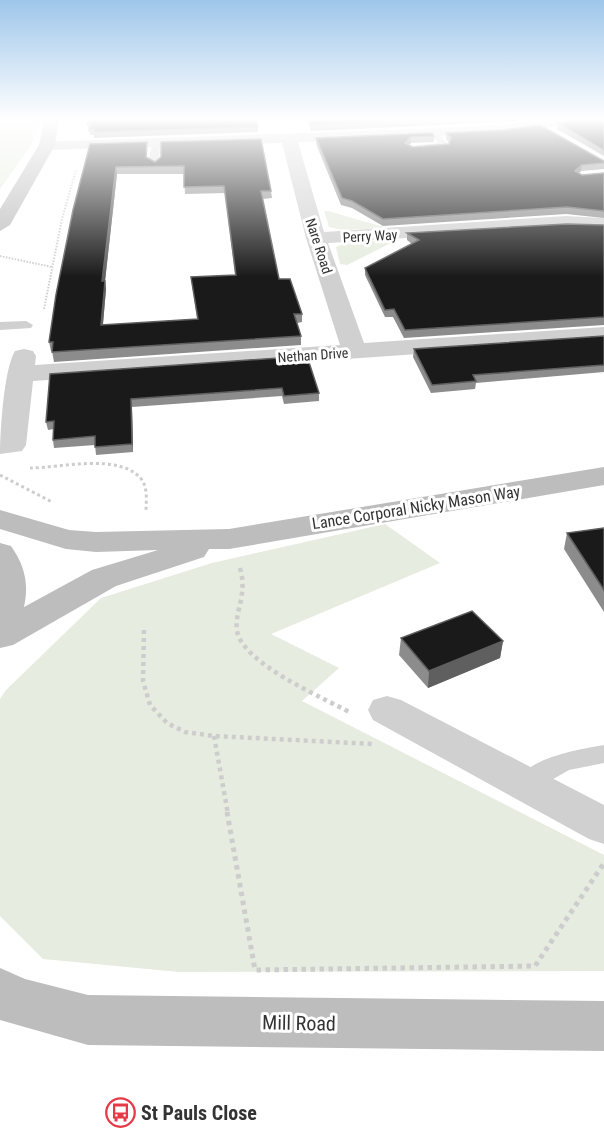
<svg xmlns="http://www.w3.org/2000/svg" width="604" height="1134" font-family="'Roboto Condensed',sans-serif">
  <rect width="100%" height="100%" fill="#fff"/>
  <path fill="#e6ecdf" d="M0,118H42L31,145L0,189Z
    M324,211H328L387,228L343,230L329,227Z
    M391,240L393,242L347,265L340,264L336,247L346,243Z
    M385,524L440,563L271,634L339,668L302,701L604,855V971L179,972L43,959L0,916V699L6,690L101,598L212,563Z"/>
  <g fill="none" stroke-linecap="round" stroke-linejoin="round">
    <path stroke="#cdcdcd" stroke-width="2" stroke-dasharray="1.5 1.5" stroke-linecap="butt" d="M0,256L52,267
      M44,309L62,219L76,170"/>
    <path stroke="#cdcdcd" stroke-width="3" stroke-dasharray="3 3" stroke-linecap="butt" d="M30,468C60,468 121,452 142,480C148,489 146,502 146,512
      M0,475L52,502"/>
    <path stroke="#cdcdcd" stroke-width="4.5" stroke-dasharray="4 4" stroke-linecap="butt" d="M240,568C248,596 234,611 237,631C243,664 324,698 351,713
      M144,630L143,681L150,705L167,723L185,732L214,736L373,744
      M214,736L228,814"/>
    <path stroke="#cdcdcd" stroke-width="5" stroke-dasharray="4.5 4.5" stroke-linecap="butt" d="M227,812L255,970L535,966L604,863"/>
    <path fill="#d0d0d0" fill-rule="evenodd" d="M436,131L448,144V148L418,149V145L438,143L431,134Z
      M152,140L160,142L159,164L154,167L149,164Z
      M26,321L33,325L31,328L0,330V322Z
      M604,745V763L569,770L527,794L518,791L515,784C528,757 577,750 604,745Z"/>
    <path fill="#d0d0d0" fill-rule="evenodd" d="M554,118H595L588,122L504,134L298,142L324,232L566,216L604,218V230L566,228L328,243L364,343L604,327V341L33,381L26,445L22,451L0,454C0,432 4,368 15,351L24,349L33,351L36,356L35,365L340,345L306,238L282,143L47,150L41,148L39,145L41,142L421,129L504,124Z
      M387,696L401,700L604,805V844L589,839L373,720L368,710L373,700Z"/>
    <path fill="#bdbdbd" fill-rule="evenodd" d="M45,118H59L55,145L10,225L0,231V209L39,145Z
      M604,467V485L229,549H209L204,557L116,586L13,645L0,648V543L11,546C25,566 29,584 24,607L92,570L158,550L96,552L66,549L0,529V510L69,530L96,532L229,529Z
      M0,968L25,979L88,995L604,1001V1051L88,1045L0,1020Z"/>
  </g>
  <path fill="#8c8c8c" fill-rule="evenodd" d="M306,118H536L504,122L311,131Z
    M604,118V156L557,129L558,123L589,119Z
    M87,124L258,127V132L94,138V135H90Z
    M446,133L604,161V169L581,171L579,173L582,175L604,173V218L566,214L383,226L352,208L341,205L316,144V138L434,136V142L411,143L409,145L413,147L449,144V143L446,139Z
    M90,144L147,149V157L155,162L161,157L271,191L272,198L263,199L279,279L302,314V322L297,323L301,336V345L54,362L52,351H51L49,342ZM117,174H184L185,194L225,193L235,275L191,277L197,319L103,325L106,289L105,281Z
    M604,225V325L404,338L393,317H385L365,275V268L412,244L407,240V233Z
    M604,336V372L476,383L475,389L431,393L413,357L414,349Z
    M307,356L319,393V401L284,404L282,396L132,407L133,452L96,455L95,445L54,448L53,440L54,429L48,430L46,422L50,374Z
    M604,528V612L564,549L567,533Z
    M401,638L503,641L500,658L428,688L399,655Z"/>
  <path fill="#5f5f5f" d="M504,118H536L504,122Z
    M411,137V143L405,149V143Z
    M582,165L581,171L574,177L575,171Z
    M116,167L117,174L104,290L102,281Z
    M105,281L106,289L102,334L101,325Z
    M131,399L132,407L133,452L132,444Z
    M503,641L500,658L428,688L429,671Z"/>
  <path fill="#1a1a1a" stroke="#5f5f5f" stroke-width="1.5" fill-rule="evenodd" d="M90,118H256L258,127L94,132V129L89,130L91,124H87Z
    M308,118H465L311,125Z
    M590,118H604V150L558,123Z
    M540,125L604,161V163L582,165L575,171L582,175L604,173V211L567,207L383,219L352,201L342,198L316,138L432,133L434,136L411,137L405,143L413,147L449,144L451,138L446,133L505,130Z
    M261,139L271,191H261L279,279H290L302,314H294L301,336L52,352L53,342H49L56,295L73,210L90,144L147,142L146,157L155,162L161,157V142ZM184,166V187L224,186L236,275L191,277L198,319L101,325L105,281H102L116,167Z
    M567,224L604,225V317L405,330L394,309L385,310L365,268L419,240L407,233Z
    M604,336V365L473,375L476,381L432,385L414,349Z
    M307,356L319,393L284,396L282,388L131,399L132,444L95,447V436L53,440L54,421L46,422L50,374Z
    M604,528V590L567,533Z
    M472,611L503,641L429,671L401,638Z"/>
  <linearGradient id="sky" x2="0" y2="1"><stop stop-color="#9ec6ea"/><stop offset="0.43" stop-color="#fff"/><stop offset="1" stop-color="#fff" stop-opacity="0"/></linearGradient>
  <rect width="604" height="277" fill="url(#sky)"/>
  <defs>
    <symbol id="bus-ring" viewBox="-11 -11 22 22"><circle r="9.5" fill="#fff" stroke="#e63946" stroke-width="1.5"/><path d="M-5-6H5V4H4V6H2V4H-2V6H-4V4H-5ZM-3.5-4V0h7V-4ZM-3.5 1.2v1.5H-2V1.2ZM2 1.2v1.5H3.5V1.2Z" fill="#e63946"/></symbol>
  </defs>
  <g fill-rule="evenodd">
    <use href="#bus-ring" x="104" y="1096" width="33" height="33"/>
  </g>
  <g text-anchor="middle" stroke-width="6" stroke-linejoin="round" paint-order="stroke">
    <g font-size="14" fill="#333" stroke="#fff">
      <text transform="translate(370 236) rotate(-3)" y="5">Perry Way</text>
      <text transform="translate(319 246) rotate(72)" y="5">Nare Road</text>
      <text transform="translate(313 355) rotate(-4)" y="5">Nethan Drive</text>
    </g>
    <g font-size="16" fill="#333" stroke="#fff">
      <text transform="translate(416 507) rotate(-9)" y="6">Lance Corporal Nicky Mason Way</text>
    </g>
    <g font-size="20" fill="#333" stroke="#fff">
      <text transform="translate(299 1023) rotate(1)" y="7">Mill Road</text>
    </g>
    <g font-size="20" font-weight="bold" fill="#333" stroke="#fff" text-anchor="start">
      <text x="141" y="1120">St Pauls Close</text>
    </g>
  </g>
</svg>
